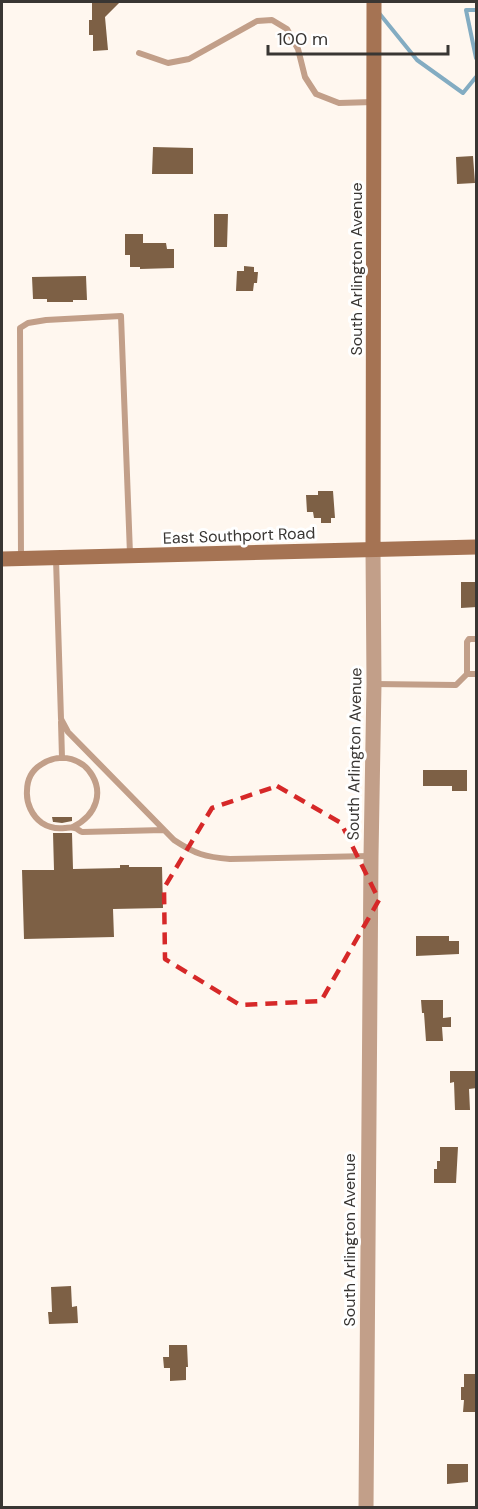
<svg xmlns="http://www.w3.org/2000/svg" width="478" height="1509" font-family="'DM Sans',sans-serif">
  <rect width="100%" height="100%" fill="#fff7ef"/>
  <g fill="none" stroke-linecap="round" stroke-linejoin="round">
    <path stroke="#83acc2" stroke-width="4" d="M476,10H466L476,58
      M379,13L417,60L463,93L476,77"/>
  </g>
  <path fill="#7d6045" d="M92,2H120L105,17L108,50L93,51V35H89V20H92Z
    M153,147L193,148V174H152Z
    M473,156L475,183L457,184L456,157Z
    M214,214H228L227,247H214Z
    M125,234H143V243H166L167,249H174V268L140,269V267H130V255H125Z
    M244,266L254,267V272H258L257,283H254L253,291H236L237,271H244Z
    M86,276L87,300H73V302H47V299H33L32,277Z
    M318,491H333L335,518H331V523H321V518H314L313,512H307L306,495H318Z
    M461,582H477V607L461,608Z
    M423,770H467V791H452V786H423Z
    M52,817H72V821L62,823L54,822H53Z
    M53,833H72L73,869L120,868V865H129V867H162L163,908L113,909L114,937L24,939L22,870H54Z
    M416,936H449V941H459V954L416,956Z
    M421,1000H443V1018L451,1017V1027H442L443,1041H426L424,1013H422Z
    M450,1071H477V1088L469,1089L470,1110H455L454,1082L450,1083Z
    M440,1147H458L456,1183H434V1169H437V1161H440Z
    M71,1286L72,1307L77,1306L78,1323L49,1324L48,1312H52L51,1287Z
    M169,1345H187L188,1367H186V1380L170,1381V1368H164L163,1357H169Z
    M464,1374H477V1412H463L464,1400H461V1387H464Z
    M447,1464H468V1482L447,1484Z"/>
  <g fill="none" stroke-linecap="round" stroke-linejoin="round">
    <path stroke="#c29f89" stroke-width="6" d="M139,53L168,63L189,59L257,21L272,20L287,29L298,49L305,77L316,94L339,103L373,102
      M21,558L20,328L28,323L46,320L121,316L130,554
      M56,559L61,719L68,732L174,840C195,854 205,857 230,859L370,856
      M467,674H476
      M374,684L456,685L467,674V642L469,639H476
      M61,722L62,758
      M73,827C125,800 83,738 42,764C32,770 27,780 27,791C26,803 32,816 42,823C48,827 57,829 65,828C67,828 71,827 74,828C77,828 79,831 82,832L164,830"/>
    <path stroke="#c29f89" stroke-width="15" d="M366,1508L371,856L374,684L373,549"/>
    <path stroke="#a57353" stroke-width="15" d="M373,549L374,2
      M2,559L476,547"/>
  </g>
  <path fill="none" stroke="#d62828" stroke-width="4.5" stroke-dasharray="12 8" stroke-linejoin="round" d="M277,786L341,823L379,900L321,1001L240,1005L165,959L164,888L212,808Z"/>
  <g text-anchor="middle" stroke-width="6" stroke-linejoin="round" paint-order="stroke">
    <g font-size="16" fill="#393633" stroke="#fff">
      <text transform="translate(356 269) rotate(-90)" y="6">South Arlington Avenue</text>
      <text transform="translate(239 535) rotate(-2)" y="6">East Southport Road</text>
      <text transform="translate(354 754) rotate(-89)" y="6">South Arlington Avenue</text>
      <text transform="translate(349 1240) rotate(-90)" y="6">South Arlington Avenue</text>
    </g>
  </g>
  <rect width="478" height="1509" fill="none" stroke="#393633" stroke-width="6"/>
  <path d="M268 45v9h180v-9" fill="none" stroke="#393633" stroke-width="3"/>
  <text x="277" y="45" font-size="18" fill="#393633" stroke="#ffffff" stroke-width="4.5" paint-order="stroke">100 m</text>
</svg>
